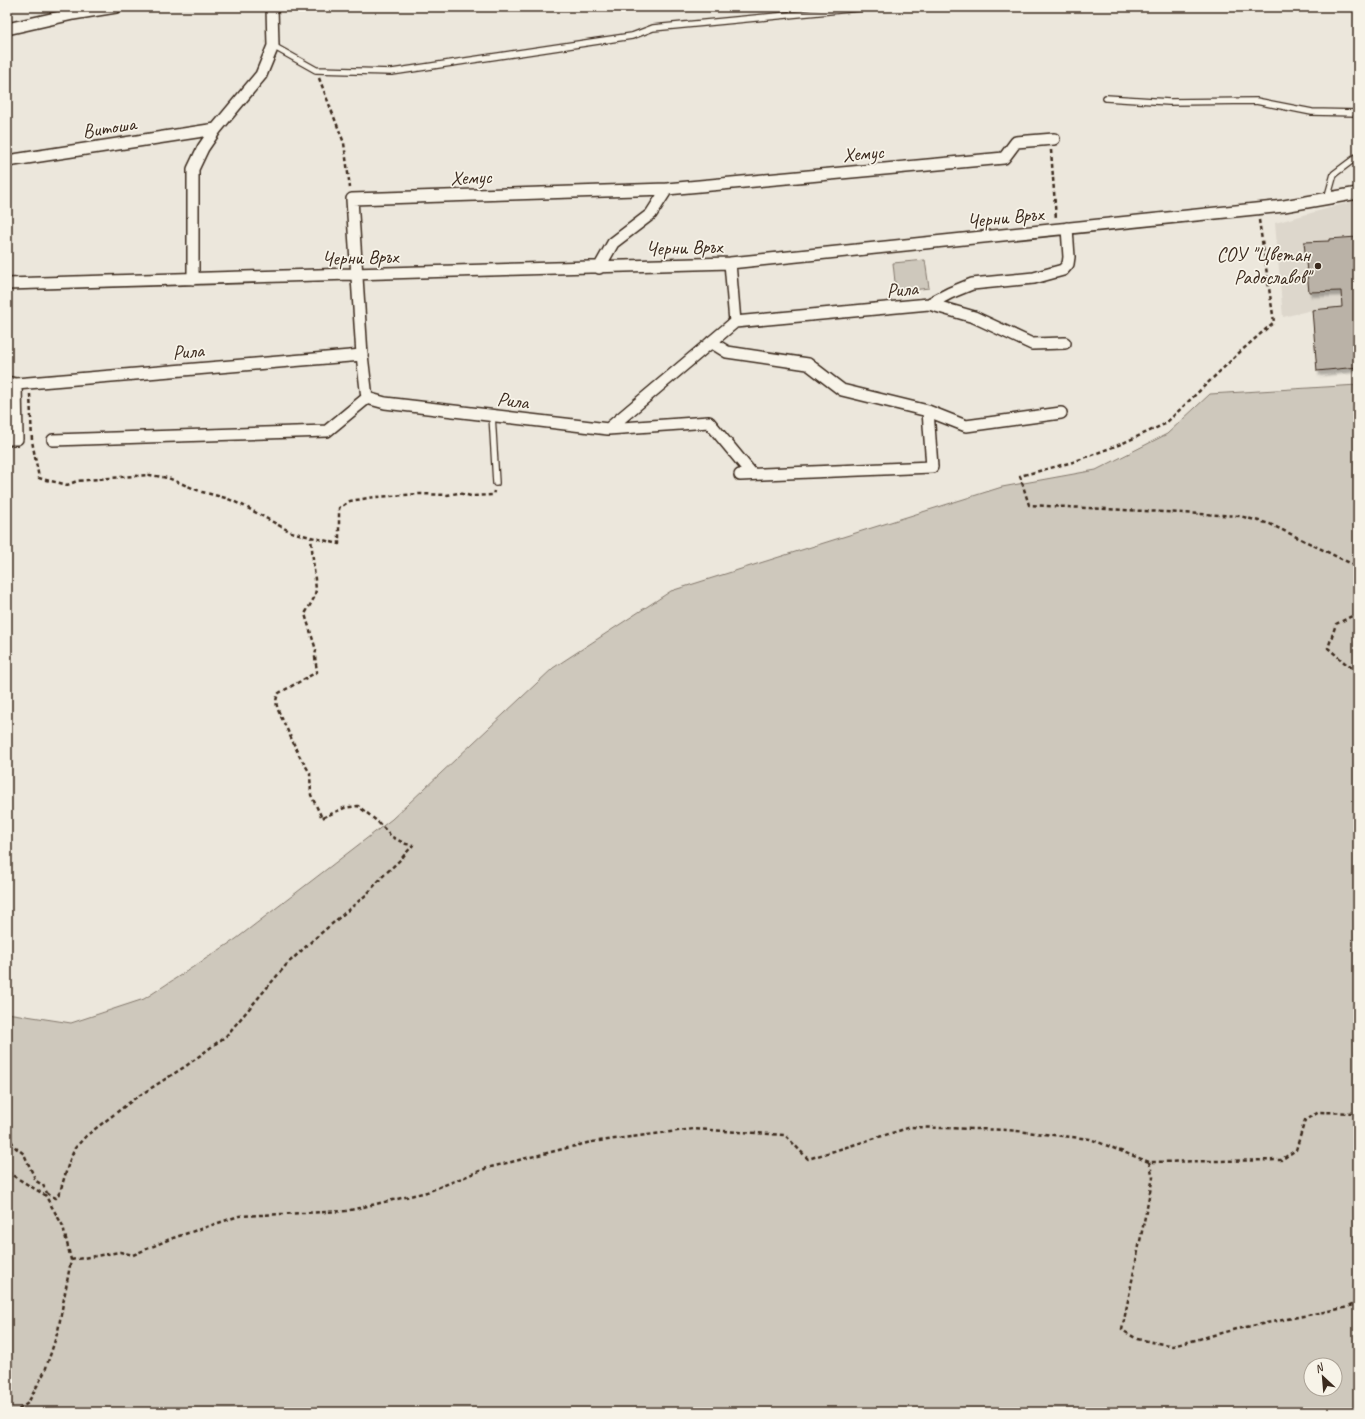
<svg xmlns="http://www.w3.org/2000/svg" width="1365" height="1419" font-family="Caveat,sans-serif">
  <defs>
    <filter id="shadow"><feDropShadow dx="2.5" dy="4.5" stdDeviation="1" flood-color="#0004"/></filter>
  </defs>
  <rect width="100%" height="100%" fill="#ece7dc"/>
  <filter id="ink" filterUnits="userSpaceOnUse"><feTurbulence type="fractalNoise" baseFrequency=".025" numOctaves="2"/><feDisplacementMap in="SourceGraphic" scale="8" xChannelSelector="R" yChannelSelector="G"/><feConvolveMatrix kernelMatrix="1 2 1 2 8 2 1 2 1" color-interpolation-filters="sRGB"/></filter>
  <g filter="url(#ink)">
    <path fill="#ddd7cc" d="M1358,200V367L1317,371L1312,310L1283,317L1275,223Z"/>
    <path fill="#cec8bc" stroke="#84796d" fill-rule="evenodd" d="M925,260L929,288L896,292L893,263Z
      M1358,385V1412H7V1013L71,1023L144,999L236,939L392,819L553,668L671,591L1002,487L1096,470L1167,434L1210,394ZM1311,1365H1335V1389H1311Z"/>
    <path fill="#bab2a7" stroke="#3b2a1e" filter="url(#shadow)" d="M1357,237L1358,367L1317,371L1312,310L1342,307L1341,291L1309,292L1304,242L1329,241V239Z"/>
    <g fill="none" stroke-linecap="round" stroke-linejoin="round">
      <defs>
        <path id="lane" d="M273,46L316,70L392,72L632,36L653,28L870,7
          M1106,98L1169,102L1256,101L1312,112L1358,113
          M1327,199L1334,174L1358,156
          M492,415L496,483"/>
        <path id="street" d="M7,29L73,14L116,7
          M7,161L216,129
          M730,263L735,322L929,304L974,317L1032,344L1065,343
          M599,268L613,243L651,214L667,189
          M193,279V169L203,148L216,129L261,75L273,46L272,7
          M7,284L730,263L1284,206L1358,193
          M929,304L950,293L972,284L1034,278L1063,270L1068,264L1069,257L1067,228
          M711,342L727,352L808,364L842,390L928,411L966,426L1061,413
          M7,382L16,384L17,439H7
          M16,384L362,355
          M367,398L362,355L352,199L667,189L1004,158L1016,142L1054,139
          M367,398L385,403L608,429L735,322
          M608,429L709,422L752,474
          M53,440L327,431L367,398
          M740,475L932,467L928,411"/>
      </defs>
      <use href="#lane" stroke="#3b2a1e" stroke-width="8"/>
      <use href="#street" stroke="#3b2a1e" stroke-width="14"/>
      <path stroke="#3b2a1e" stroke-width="2.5" stroke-dasharray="4 3" stroke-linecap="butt" d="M319,78L344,143L350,188
        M1051,150L1056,219
        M1259,220L1274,322L1241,351L1165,424L1121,444L1073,462L1020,476L1029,505L1240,516L1270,524L1358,567
        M30,394L32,441L39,478C48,481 58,482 67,485L77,481L133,476L150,475L168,478L202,492L226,498L244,506L291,532L339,544V508L350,501L375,497L420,494L447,495L458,493L471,496L493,495L494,491
        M1358,613L1336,624L1328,648L1345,663L1358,672
        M7,1135L16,1148L24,1154L36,1181L43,1185L47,1193
        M1149,1162L1153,1177L1122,1330L1137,1339L1173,1346L1236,1329L1344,1308L1358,1303
        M7,1172L45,1195L63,1226L71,1260L58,1331L45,1371L28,1403L15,1412
        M47,1193L51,1196L56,1198L60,1192L69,1162L75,1148L86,1136L134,1099L186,1066L226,1036L287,964L313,940L367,894L383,876L401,859L413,845L406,844L392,837L377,821L358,806L344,808L322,818L311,795L310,773L300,757L278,710C276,703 275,699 279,693L317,672L315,657L316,650L305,614L314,598L316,590L311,538
        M71,1260L120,1252L133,1255L170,1239L239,1216L346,1211L427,1192L487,1168L591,1142L694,1129L785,1135L808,1159L911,1127L1008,1130L1090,1139L1149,1162L1281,1160L1296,1150L1305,1120L1319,1112L1358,1113"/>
      <use href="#lane" stroke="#f7f3e8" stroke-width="5.5"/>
      <use href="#street" stroke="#f7f3e8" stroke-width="11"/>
    </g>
  </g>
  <circle fill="#3b2a1e" stroke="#f7f3e8" stroke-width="1.5" cx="1318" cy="266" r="4"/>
  <g text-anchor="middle" stroke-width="3.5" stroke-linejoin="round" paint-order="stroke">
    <g font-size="20" fill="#3b2a1e" stroke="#f7f3e8">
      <text transform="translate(109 127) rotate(-9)" y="7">Витоша</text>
      <text transform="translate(863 153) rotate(-5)" y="7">Хемус</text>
      <text transform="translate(471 177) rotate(-2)" y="7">Хемус</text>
      <text transform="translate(1005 217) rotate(-6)" y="7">Черни Връх</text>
      <text transform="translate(684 247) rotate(-2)" y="7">Черни Връх</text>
      <text transform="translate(360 257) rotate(-2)" y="7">Черни Връх</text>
      <text transform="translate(902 289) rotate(-5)" y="7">Рила</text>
      <text transform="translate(188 351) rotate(-5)" y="7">Рила</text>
      <text transform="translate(513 400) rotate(7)" y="7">Рила</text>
    </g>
    <g font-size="20" fill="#3b2a1e" stroke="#f7f3e8" text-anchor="end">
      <text x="1310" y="261">СОУ "Цветан<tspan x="1310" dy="23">Радославов"</tspan></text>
    </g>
  </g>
  <rect width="1365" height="1419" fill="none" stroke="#f7f3e8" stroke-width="24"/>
  <rect x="12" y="12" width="1341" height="1395" fill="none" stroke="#3b2a1e" stroke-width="1.5" filter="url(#ink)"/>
  <g transform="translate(1323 1377) rotate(334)"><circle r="19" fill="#f7f3e8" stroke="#aca397"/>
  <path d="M0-3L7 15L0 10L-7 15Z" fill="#3b2a1e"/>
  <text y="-6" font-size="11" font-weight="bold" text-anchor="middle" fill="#3b2a1e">N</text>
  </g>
</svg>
